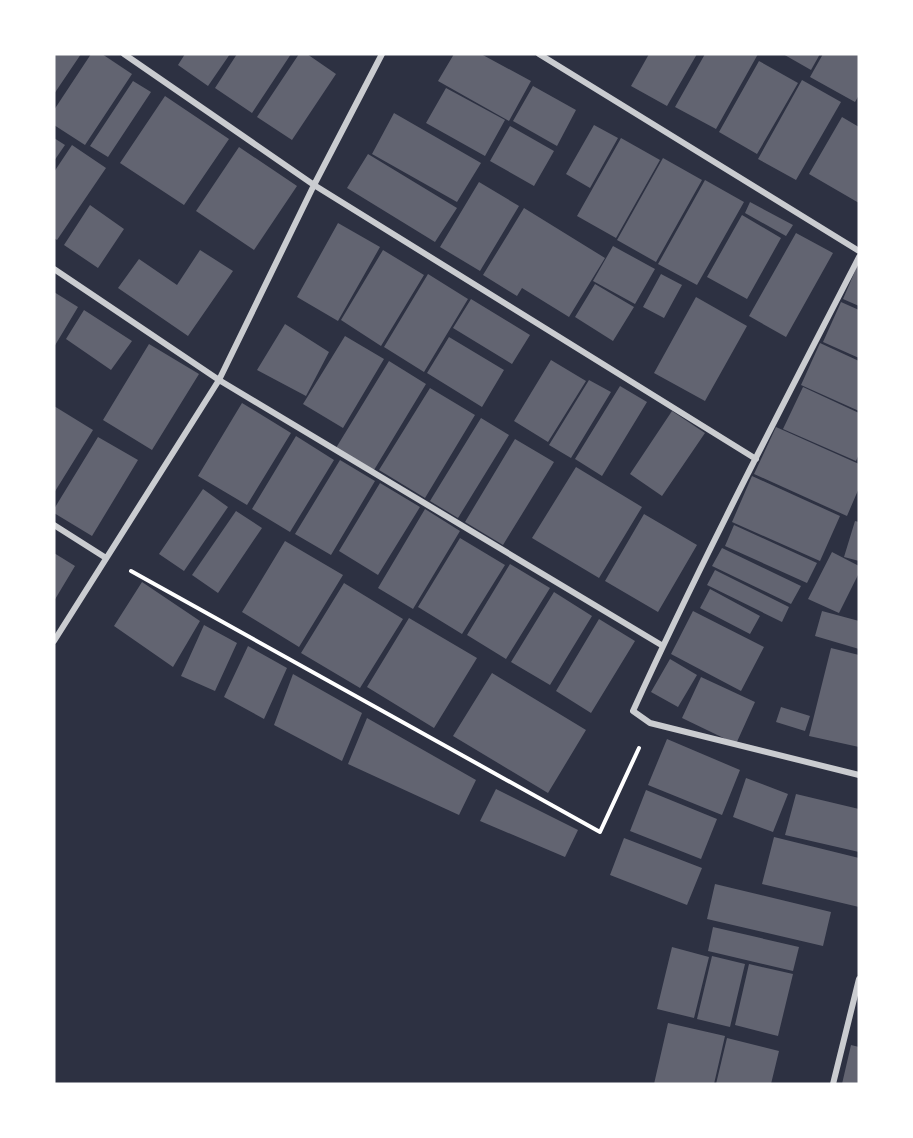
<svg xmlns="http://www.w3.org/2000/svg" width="913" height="1138" font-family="Arial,sans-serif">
  <rect width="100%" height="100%" fill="#2d3142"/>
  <path fill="#626471" d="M54,54H81L54,94Z
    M91,54H102L132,74L85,145L54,125V110Z
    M185,54H230L208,86L178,65Z
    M237,54H291L252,113L215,88Z
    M299,54H307L336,74L292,140L257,117Z
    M454,54H481L531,81L509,121L438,81Z
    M649,54H697L667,106L631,86Z
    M705,54H758L716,129L675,107Z
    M783,54H820L811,70Z
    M823,54H859V95L855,102L810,77Z
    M759,61L798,83L757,154L719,132Z
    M802,80L841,102L796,180L758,159Z
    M133,81L151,92L108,157L90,146Z
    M533,86L576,110L557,146L513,121Z
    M446,88L505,120L485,156L426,123Z
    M165,96L229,139L184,205L120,163Z
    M394,113L481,163L457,202L372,154Z
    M842,117L859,127V203L809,174Z
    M594,125L618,138L590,188L566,174Z
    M510,126L554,151L534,186L490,161Z
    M54,138L65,145L54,161Z
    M621,138L660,160L616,238L577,216Z
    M72,145L106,168L57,240L54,238V172Z
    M239,147L297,186L254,250L196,211Z
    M368,154L457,208L435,242L347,188Z
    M663,158L702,180L656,262L617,240Z
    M705,180L744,202L697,285L658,264Z
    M479,182L519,206L480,271L440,247Z
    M750,202L793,225L786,236L745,213Z
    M90,205L124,229L98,268L64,245Z
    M524,208L605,258L569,317L522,288L517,296L483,275Z
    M742,215L781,238L747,299L707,277Z
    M338,223L380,247L338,321L297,297Z
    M796,233L833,253L786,337L749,316Z
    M613,246L655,269L635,304L593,281Z
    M200,250L233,271L188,336L118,288L139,259L177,285Z
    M383,250L424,275L381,346L341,320Z
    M859,262V306L843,299Z
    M428,274L468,299L424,372L384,347Z
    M661,274L682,285L664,318L643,307Z
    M595,284L634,307L613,341L575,317Z
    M54,292L78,307L54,347Z
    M696,297L747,326L705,401L654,373Z
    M471,299L530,335L512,364L453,328Z
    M841,302L859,310V358L823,342Z
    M84,310L132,341L111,370L66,339Z
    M285,324L329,352L306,396L257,370Z
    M345,336L384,359L343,428L303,404Z
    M449,337L504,370L482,407L427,373Z
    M820,343L859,361V411L801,385Z
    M149,344L199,374L152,450L103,420Z
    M551,360L586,381L548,442L514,421Z
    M389,361L426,384L374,470L336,448Z
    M589,380L611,392L571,458L549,445Z
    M620,386L647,402L602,476L575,459Z
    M803,387L859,413V454L856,461L783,429Z
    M430,388L475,415L425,498L379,470Z
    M242,403L291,433L247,505L198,476Z
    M54,406L93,430L54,493Z
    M672,411L705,433L662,496L630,474Z
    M481,418L509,435L458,518L430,501Z
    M776,427L859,464V488L847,516L754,474Z
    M296,436L334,460L290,532L252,509Z
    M98,437L138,460L92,536L54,513V509Z
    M515,439L554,462L503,545L465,522Z
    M340,460L375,481L331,555L295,534Z
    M576,467L642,507L599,578L532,538Z
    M752,476L840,516L820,561L732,522Z
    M380,483L420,507L378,575L339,551Z
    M203,489L228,507L184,571L159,554Z
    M425,509L460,531L413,609L378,588Z
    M236,511L262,528L218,593L192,575Z
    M644,514L697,545L658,612L605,581Z
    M855,521L859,522V561L844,557Z
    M734,525L817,563L807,583L725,546Z
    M460,538L505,565L462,634L418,607Z
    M285,541L343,575L299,647L242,612Z
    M722,548L801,586L791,604L712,566Z
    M832,552L859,566V573L839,613L808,599Z
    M54,553L75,566L54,601Z
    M510,564L550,588L506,659L467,635Z
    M715,570L789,607L782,622L707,585Z
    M142,582L200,621L173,667L114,626Z
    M344,583L403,619L360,688L301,653Z
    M710,589L760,616L750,634L700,608Z
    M554,592L592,616L550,685L511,662Z
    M693,611L764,647L741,691L671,654Z
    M822,611L859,621V649L815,636Z
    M409,618L477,658L434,728L367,687Z
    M599,619L635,641L591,713L556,691Z
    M204,625L237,643L215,691L181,676Z
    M248,646L287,668L264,719L224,697Z
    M831,648L859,655V747L809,736Z
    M670,659L697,675L678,707L651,692Z
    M492,673L586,730L548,793L453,736Z
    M293,674L362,713L342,761L274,725Z
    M701,677L755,702L736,744L682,718Z
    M781,707L810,716L805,731L776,722Z
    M367,718L476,780L459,815L348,764Z
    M667,739L740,770L722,815L648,785Z
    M746,778L788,794L773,832L733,817Z
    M496,789L578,830L565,857L480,821Z
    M646,790L717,819L701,859L630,831Z
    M796,794L859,809V852L785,835Z
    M774,837L859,858V907L762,884Z
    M624,838L702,868L687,905L610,875Z
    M715,884L831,912L823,946L707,919Z
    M713,927L799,947L793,971L708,951Z
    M672,947L709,957L694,1018L657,1009Z
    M712,956L745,964L730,1027L697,1019Z
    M749,964L793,974L778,1036L735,1025Z
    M668,1023L725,1036L714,1084H654Z
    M727,1038L779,1051L771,1084H716Z
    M851,1045L859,1047V1084H842Z"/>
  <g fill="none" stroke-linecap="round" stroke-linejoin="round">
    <path stroke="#fff" stroke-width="4" d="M131,571L600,832L639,748"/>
    <path stroke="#caccd0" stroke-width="6" d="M124,54L314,185L756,459
      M539,54L859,251
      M859,257C782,407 703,557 633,711L650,723L859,775
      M54,269L219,380L663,646
      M54,525L106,558
      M54,641L219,380L314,185L382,54
      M833,1084L859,979"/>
  </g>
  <rect width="913" height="1138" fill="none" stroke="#ffffff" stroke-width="111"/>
</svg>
